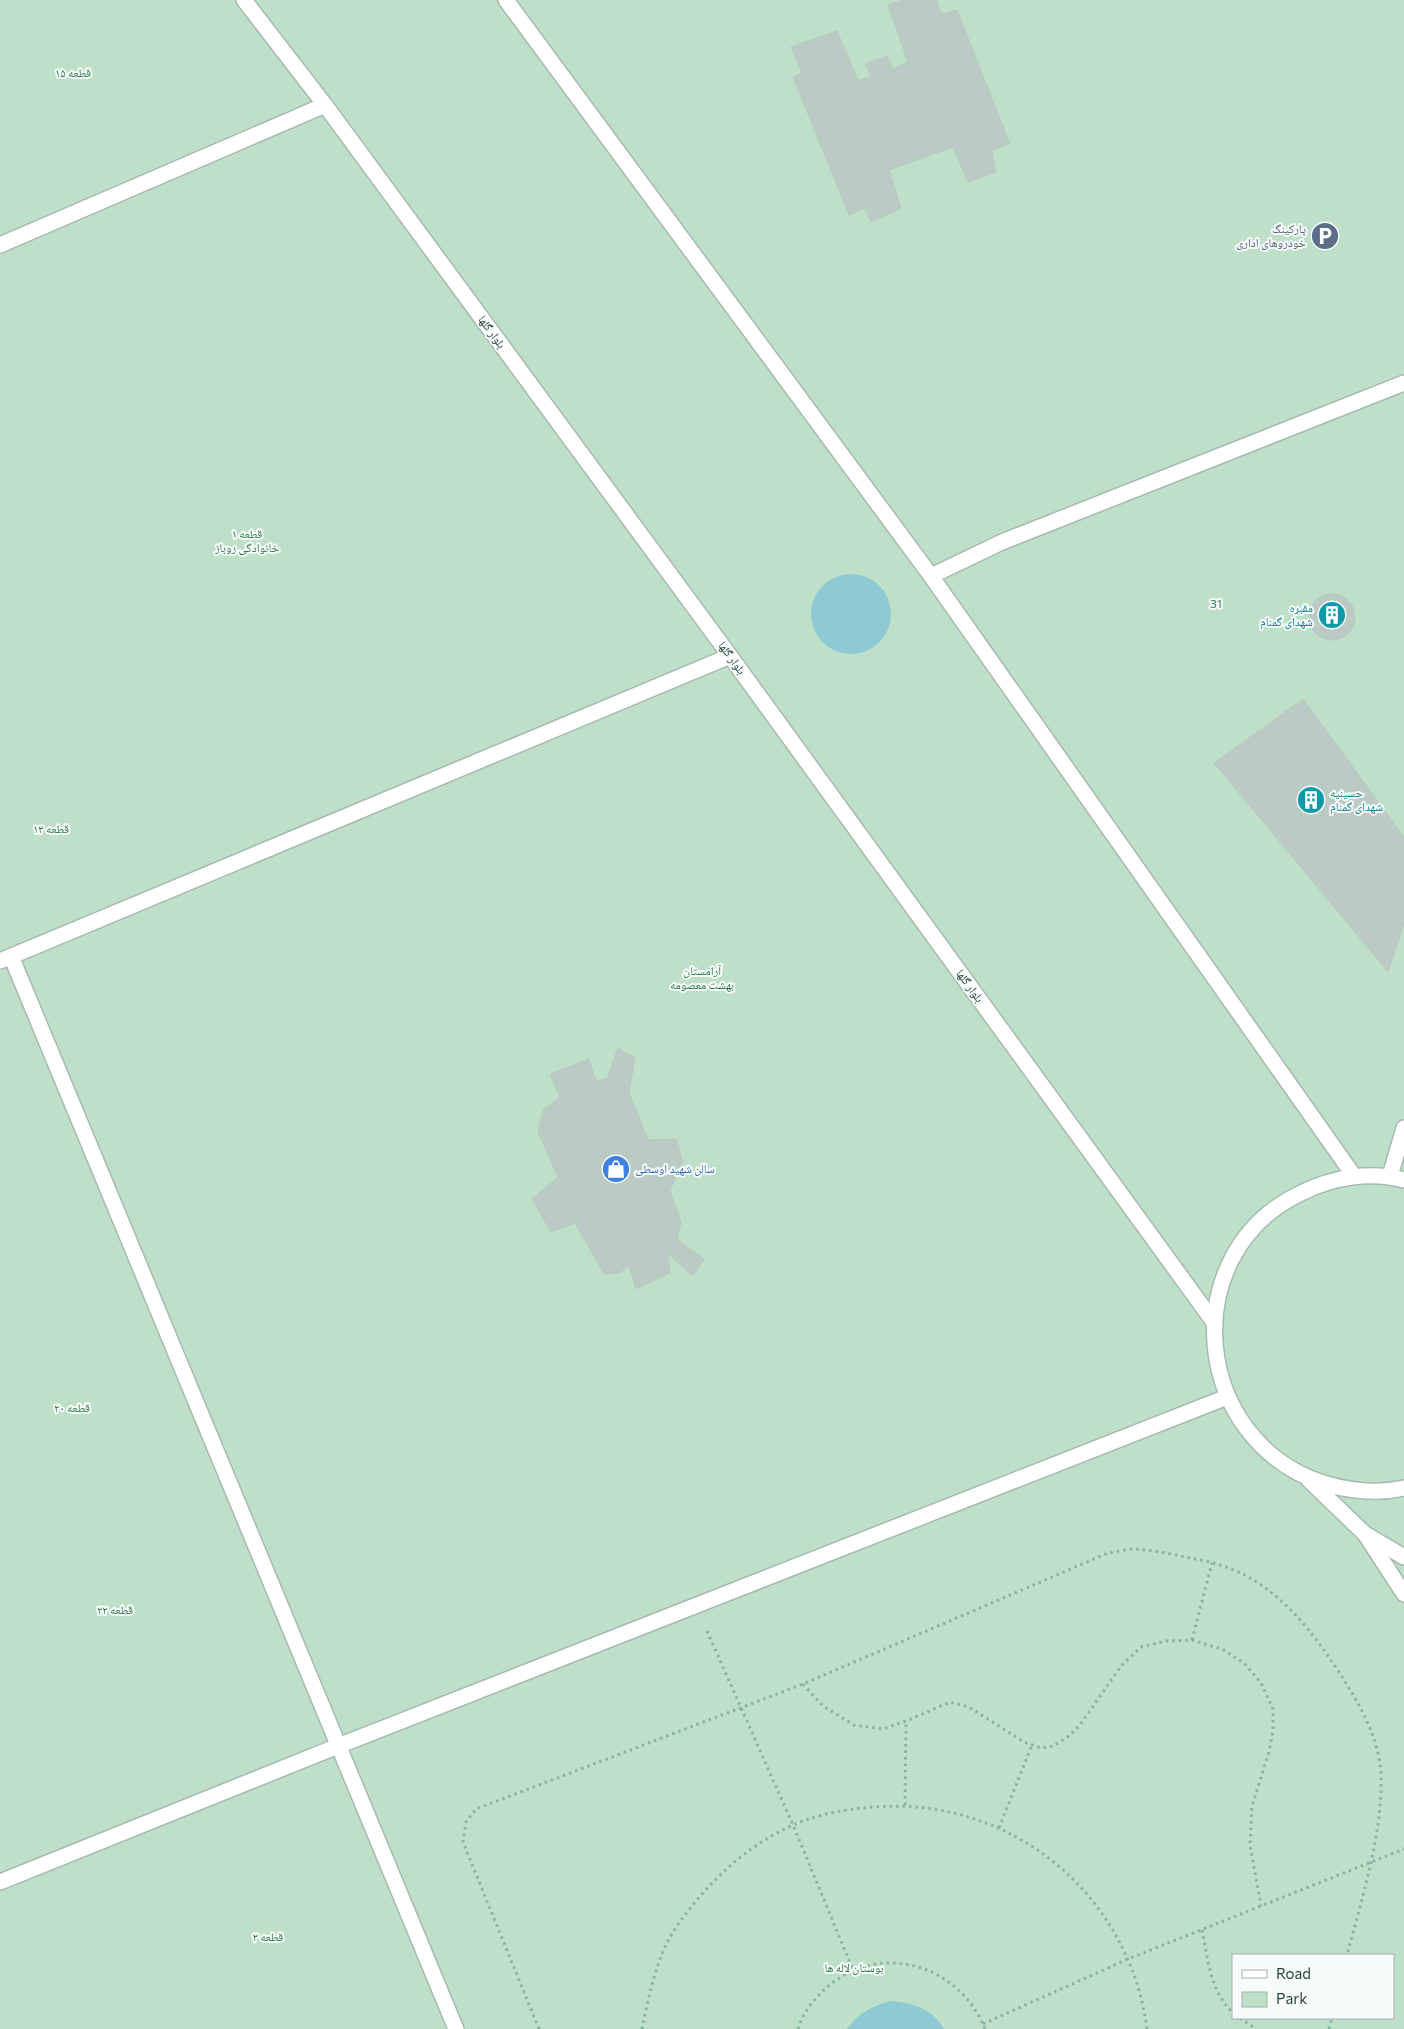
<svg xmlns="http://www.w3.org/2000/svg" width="1404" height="2029" font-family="Commissioner,'Noto Naskh Arabic',sans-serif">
  <rect width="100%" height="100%" fill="#e6efeb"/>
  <path fill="#bfe0c8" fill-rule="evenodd" d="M0,0H1404V2029H0ZM1233,1955H1393V2018H1233Z"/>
  <path fill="#8ec9d4" d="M811 614a40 40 0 1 1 80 0a40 40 0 1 1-80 0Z
    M891,2001C913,2003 933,2009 944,2029H847C860,2012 870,2007 891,2001Z"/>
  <path fill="#bbcac4" stroke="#b8c9c2" d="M903,0H937L941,14L957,10L1010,144L992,150L996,172L968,182L953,147L889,170L901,208L871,222L865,208L849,215L793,77L802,73L791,47L837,31L858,80L871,77L865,64L887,56L893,69L908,62L888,5Z
    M1309 617a23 23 0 1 1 46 0a23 23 0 1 1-46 0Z
    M1303,699L1404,837V924L1388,972L1214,763Z
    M618,1048L635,1058L629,1093L648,1140L677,1139L682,1161L670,1191L681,1222L677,1239L704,1259L693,1276L668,1254L670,1273L636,1289L629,1266L619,1273L604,1274L575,1223L551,1232L532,1199L558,1177L538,1132L543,1110L560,1097L550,1074L589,1059L596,1081L607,1079Z"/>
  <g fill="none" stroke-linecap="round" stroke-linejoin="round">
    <defs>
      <path id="lane" d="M244,0L325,105L730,656L1213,1321
        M506,0L931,576L1354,1176
        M0,245L325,105
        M931,576L1002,542L1404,383
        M11,956L456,2029
        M0,961L730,656
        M1390,1176L1404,1128
        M1365,1534L1404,1594
        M0,1882L338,1746L1227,1397"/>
      <path id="secondary" d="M1404,1180C1370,1171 1333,1177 1301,1193C1173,1254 1192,1443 1326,1484C1351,1491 1378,1494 1404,1488
        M1309,1480L1365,1534L1404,1557"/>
    </defs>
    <use href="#lane" stroke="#a8b8b2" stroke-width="18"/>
    <use href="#secondary" stroke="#a4bbb3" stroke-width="18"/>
    <path stroke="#86b3a5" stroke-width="3" stroke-dasharray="2.5 4" stroke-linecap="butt" d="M707,1631L793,1825L853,1970
      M1192,1640L1212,1563
      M803,1684L823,1706L854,1725L883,1729L906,1721L950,1702L969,1707L1024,1742L1041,1748L1053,1746L1069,1736L1080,1725L1121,1666L1141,1647L1166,1641L1192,1640L1224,1650L1245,1664L1261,1683L1273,1709V1730L1269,1752L1252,1806L1250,1845L1261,1906
      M905,1805L906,1721
      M999,1828L1032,1745
      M1202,1930C1208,1959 1210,1991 1233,2013
      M1240,2018L1256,2029
      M983,2024L1128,1959L1404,1849
      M539,2029L463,1842L466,1822L476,1809L803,1684L1108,1553C1116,1552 1125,1549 1134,1549C1152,1550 1172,1554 1190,1558C1201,1560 1212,1562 1223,1566C1278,1584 1314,1633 1344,1680C1362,1709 1379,1739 1381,1774C1383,1833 1362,1898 1347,1955
      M642,2029C649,1996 656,1958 675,1929C705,1885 744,1847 793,1825C818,1814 846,1809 874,1807C1010,1796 1129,1893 1147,2029
      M798,2029C802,2014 814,1999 825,1989C879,1940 959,1964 985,2029
      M1329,2029L1332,2018"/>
    <use href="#lane" stroke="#fff" stroke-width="15"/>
    <use href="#secondary" stroke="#fff" stroke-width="15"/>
  </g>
  <defs>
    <symbol id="parking-disc" viewBox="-11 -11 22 22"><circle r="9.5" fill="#5c6f8a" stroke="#f7fbf9"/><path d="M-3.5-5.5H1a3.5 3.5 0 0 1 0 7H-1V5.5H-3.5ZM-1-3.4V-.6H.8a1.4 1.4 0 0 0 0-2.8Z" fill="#fff"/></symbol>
    <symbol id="building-disc" viewBox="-11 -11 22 22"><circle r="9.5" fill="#0f9aa8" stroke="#f7fbf9"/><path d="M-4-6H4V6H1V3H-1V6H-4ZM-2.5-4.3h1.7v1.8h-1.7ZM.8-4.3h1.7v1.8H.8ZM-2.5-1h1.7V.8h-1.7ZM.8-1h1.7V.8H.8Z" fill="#fff"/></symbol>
    <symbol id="shop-disc" viewBox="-11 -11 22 22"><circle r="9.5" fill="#3f7fe0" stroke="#f7fbf9"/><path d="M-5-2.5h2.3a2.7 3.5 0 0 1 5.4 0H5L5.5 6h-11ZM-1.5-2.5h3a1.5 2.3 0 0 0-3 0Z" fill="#fff"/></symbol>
  </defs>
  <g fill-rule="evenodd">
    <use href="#parking-disc" x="1309" y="220" width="32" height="32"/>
    <use href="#building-disc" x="1316" y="599" width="32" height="32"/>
    <use href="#building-disc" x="1295" y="784" width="32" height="32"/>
    <use href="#shop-disc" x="600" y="1153" width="32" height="32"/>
  </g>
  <g text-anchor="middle" stroke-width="4" stroke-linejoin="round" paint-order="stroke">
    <g font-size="12" fill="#2d7a4b" stroke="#f7fbf9">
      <text x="73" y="77">قطعه ۱۵</text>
      <text x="247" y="538">قطعه ۱<tspan x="247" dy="14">خانوادگی روباز</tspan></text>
      <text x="1216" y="608">31</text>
      <text x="51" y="833">قطعه ۱۳</text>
      <text x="702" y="975">آرامستان<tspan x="702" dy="14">بهشت معصومه</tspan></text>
      <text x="72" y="1412">قطعه ۲۰</text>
      <text x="115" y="1614">قطعه ۲۲</text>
      <text x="268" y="1941">قطعه ۳</text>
      <text x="854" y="1972">بوستان لاله ها</text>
    </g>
    <g font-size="12" fill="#4e5e75" stroke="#f7fbf9" text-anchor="end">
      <text x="1306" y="233">پارکینگ<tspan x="1306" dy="14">خودروهای اداری</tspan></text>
    </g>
    <g font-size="12" fill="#24423a" stroke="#f7fbf9">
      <text transform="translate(492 332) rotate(54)" y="4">بلوار گلها</text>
      <text transform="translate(732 658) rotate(54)" y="4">بلوار گلها</text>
      <text transform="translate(970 986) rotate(54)" y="4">بلوار گلها</text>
    </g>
    <g font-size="12" fill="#0d838f" stroke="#f7fbf9" text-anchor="end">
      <text x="1313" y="612">مقبره<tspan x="1313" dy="14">شهدای گمنام</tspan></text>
      <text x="1330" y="797" text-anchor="start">حسینیه<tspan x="1330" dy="14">شهدای گمنام</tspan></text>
    </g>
    <g font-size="12" fill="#366cbe" stroke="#f7fbf9" text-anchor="start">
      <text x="635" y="1173">سالن شهید اوسطی</text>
    </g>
  </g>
  <rect x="1232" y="1954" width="162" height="65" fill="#f7fbf9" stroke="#a3b1ad"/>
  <rect x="1242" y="1970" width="25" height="8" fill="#ffffff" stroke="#a3b1ad"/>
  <text x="1276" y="1979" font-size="15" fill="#24423a">Road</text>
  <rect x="1242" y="1992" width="25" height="15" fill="#bfe0c8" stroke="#a3b1ad"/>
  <text x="1276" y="2004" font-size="15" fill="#24423a">Park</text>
</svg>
